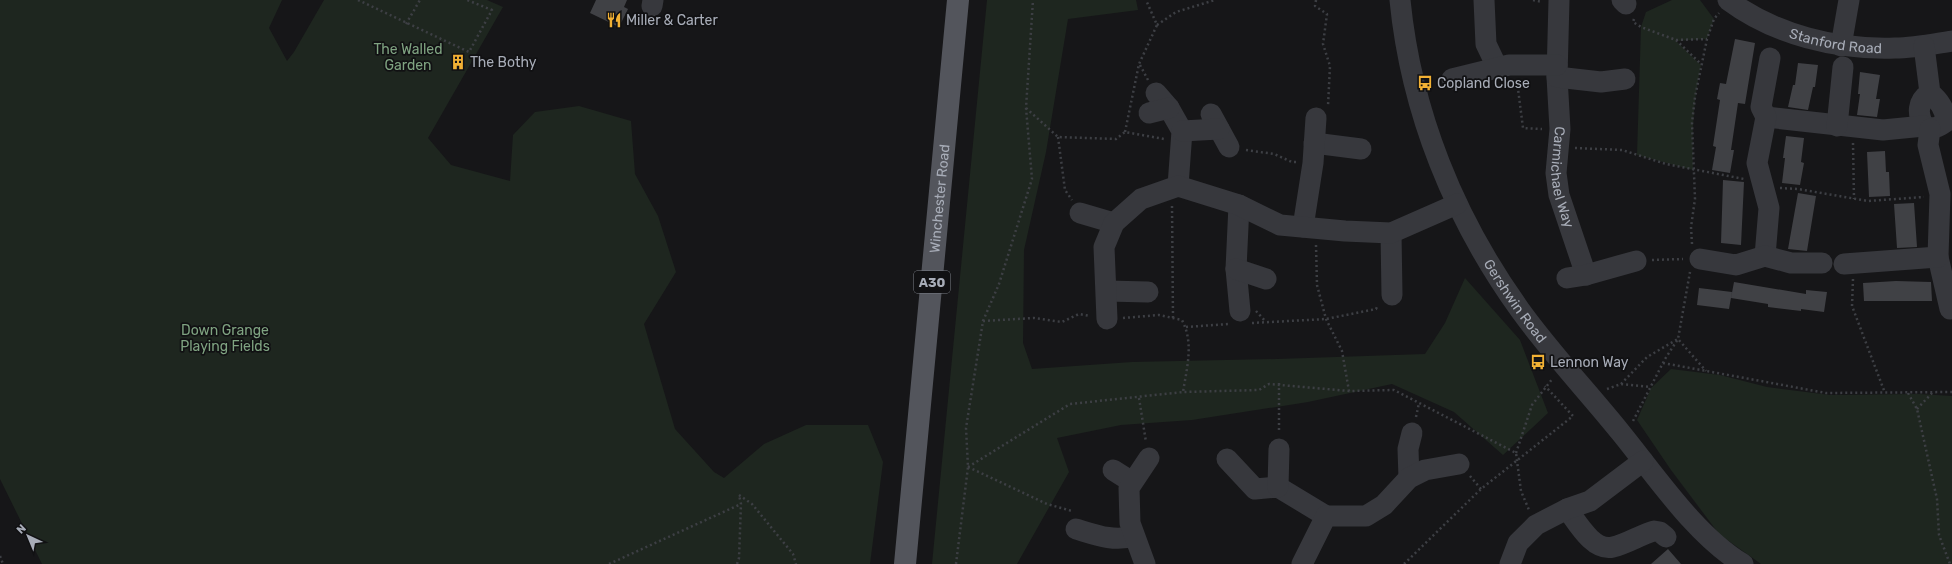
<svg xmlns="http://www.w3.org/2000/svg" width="1952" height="564" font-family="Rubik,sans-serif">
  <rect width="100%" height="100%" fill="#161618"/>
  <path fill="#1e261f" d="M0,0H282L269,28L287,61L294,52L324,0H487L503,7L428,138L451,165L510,181L513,135L535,112L579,106L631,121L635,174L658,216L676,272L644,324L675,429L714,472L724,478L764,444L806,425H868L883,462L870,564H42L0,479Z
    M987,0H1136L1138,10L1068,19L1046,152L1024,250L1023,343L1032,369L1132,362L1277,359L1425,354L1445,323L1465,278L1520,340L1548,413L1503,455L1454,412L1392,384L1308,402L1192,420L1121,425L1057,438L1069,472L1017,564H932Z
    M1672,0H1700L1714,19L1707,39L1676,41L1701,65C1693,103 1692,130 1693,170L1637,155L1641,27L1646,12Z
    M1671,369L1720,375L1767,387L1830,395L1919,394L1952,396V564H1761L1719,534L1671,470L1637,420L1651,388Z"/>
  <path fill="#404145" d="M596,0H627L624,7L628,9L619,27L590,13Z
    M1735,39L1755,43L1745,104L1738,103L1731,150H1734L1730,173L1712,170L1716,147L1713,146L1720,100L1717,99L1720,83L1726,84Z
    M1798,63L1818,65L1815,87H1813L1808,110L1788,107L1793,85H1795Z
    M1860,72L1880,75L1876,99H1880L1877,117L1857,115L1860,94H1858Z
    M1786,136L1804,138L1801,162L1804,163L1800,185L1782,183L1785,158H1783Z
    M1885,151L1886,172H1889L1890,196L1869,197L1867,152Z
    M1723,180L1744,182L1741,245L1721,243Z
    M1798,193L1816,196L1807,251L1788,249Z
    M1914,203L1917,247L1897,248L1894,204Z
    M1896,281L1931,282L1932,301H1864L1863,283Z
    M1734,282L1806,294V290L1827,292L1824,312L1801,309V311L1768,307V304L1731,298Z
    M1699,288L1732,292L1729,309L1697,305Z
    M1668,549L1681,564H1651Z"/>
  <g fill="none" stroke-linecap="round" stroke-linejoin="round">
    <path stroke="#3d3f44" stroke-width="2.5" stroke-dasharray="2 3" stroke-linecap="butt" d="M358,0L469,52L492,10L467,0
      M1316,0L1315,6L1327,14L1323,44L1330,66L1328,106
      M1533,0L1542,2
      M1634,19L1633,22L1641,27L1676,40L1701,64
      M406,24L420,0
      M1157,25L1176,12L1215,0
      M1676,40L1707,39
      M1140,65L1148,80
      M1517,81L1523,128L1542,129
      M1026,108L1058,137L1116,139L1125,132L1164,139
      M1125,132L1139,64L1157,25L1146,0
      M1058,137L1065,190L1072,200
      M1853,143L1854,199
      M1575,148L1622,150L1666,164L1744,179
      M1246,150L1274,154L1292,162H1297
      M1780,188L1798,189L1868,201L1924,197
      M1172,206L1173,318
      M1692,244L1691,227L1695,199L1692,123L1695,97L1707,39L1714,19L1719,13
      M1316,245L1317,285L1326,319L1342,351L1349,391
      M1652,260L1683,259
      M1853,279L1852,306L1885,393
      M1256,311L1266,322
      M1123,318L1159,315L1182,320C1194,343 1187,367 1183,392
      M983,321L1034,318L1062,322L1079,314L1090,316
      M1252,323L1326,319L1376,309L1378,305
      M1186,327L1229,324
      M1663,363L1826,393L1952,392
      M1279,383V433
      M1621,384L1647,357L1678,339L1706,371
      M1607,389L1621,384L1650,387
      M1908,393L1917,409L1937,499L1939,535L1950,564
      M1139,398L1146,442
      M1917,409L1933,392
      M1416,417L1419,403
      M1633,421L1665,359L1678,339L1690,272
      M1516,453L1532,405L1553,378
      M968,467L1070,404L1183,392L1259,390L1269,384L1349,391L1394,390L1516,453L1521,491L1529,510
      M968,467L1047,504L1072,511
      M1470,476L1481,489
      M739,495L752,504L793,554L796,564
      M0,556L3,564
      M609,564L741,504
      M737,564L739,558L741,504L739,495
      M956,564L968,467L966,428L983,321L999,284L1032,179L1026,108L1033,0
      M1404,564L1481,489L1573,416L1545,386"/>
    <g stroke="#37383d" stroke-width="21">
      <path id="s1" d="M1400,0C1411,112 1454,218 1520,310C1551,353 1588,392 1621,433C1656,476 1696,536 1743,564"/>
      <path d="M1484,0L1486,44L1497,67"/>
      <path id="s2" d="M1559,0L1557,77L1560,129L1556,173L1559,195L1586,275"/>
      <path d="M1622,0L1626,4"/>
      <path id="s3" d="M1728,0C1775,35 1837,50 1895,48C1914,48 1933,44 1952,41"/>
      <path d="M652,6L653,0"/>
      <path d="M1841,46L1849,0"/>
      <path d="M1924,46L1930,93C1940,101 1944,109 1947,121C1939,127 1934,130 1924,126C1917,114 1917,101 1930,93"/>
      <path d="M1557,77L1601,82L1625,79"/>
      <path d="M1452,79L1509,65H1557"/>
      <path d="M1156,93L1169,108L1182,131L1178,186"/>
      <path d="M1149,113L1169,108"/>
      <path d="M1211,114L1229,147"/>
      <path d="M1766,117L1883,130L1924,126"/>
      <path d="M1837,126L1843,67"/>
      <path d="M1182,131L1219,129"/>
      <path d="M1314,143L1361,149"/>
      <path d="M1239,205L1236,269L1240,311"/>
      <path d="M1080,213L1114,223"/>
      <path d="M1303,227L1313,163L1316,118"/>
      <path d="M1391,233L1392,295"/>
      <path d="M1765,256L1769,208L1757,163L1766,117L1761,107L1770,58"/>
      <path d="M1938,257L1950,309"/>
      <path d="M1700,259L1736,265L1765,256L1791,263H1822"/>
      <path d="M1844,264L1938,257L1940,194L1928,145L1930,129"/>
      <path d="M1236,269L1266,279"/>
      <path d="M1567,278L1586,275L1636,261"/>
      <path d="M1107,291L1148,292"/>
      <path d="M1107,319L1104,247L1114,223L1141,199L1178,186L1239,205L1280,225L1345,231L1391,233L1457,204"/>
      <path d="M1227,459L1255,489L1278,487L1326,516"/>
      <path d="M1113,470L1132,482"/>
      <path d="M1409,478L1408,449L1412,433"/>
      <path d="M1278,487L1279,449"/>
      <path d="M1567,509C1577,522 1593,552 1613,547C1627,544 1640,535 1654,531L1660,532L1666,537"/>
      <path d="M1076,529C1096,535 1114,542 1134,536"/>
      <path d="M1145,564L1130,523L1129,488L1149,458"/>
      <path d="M1302,564L1326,516H1366L1384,505L1409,478L1425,470L1459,464"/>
      <path d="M1510,564L1518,543L1536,525L1567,509L1590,501L1643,461"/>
    </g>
    <path stroke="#53555c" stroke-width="22" id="s4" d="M905,564L958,0"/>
  </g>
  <defs>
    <symbol id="restaurant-bare" viewBox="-9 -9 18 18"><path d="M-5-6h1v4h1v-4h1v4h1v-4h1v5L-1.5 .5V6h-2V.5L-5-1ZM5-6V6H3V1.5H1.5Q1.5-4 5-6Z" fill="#f2b134" stroke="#111113" stroke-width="2.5" paint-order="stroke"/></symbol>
    <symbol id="building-bare" viewBox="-9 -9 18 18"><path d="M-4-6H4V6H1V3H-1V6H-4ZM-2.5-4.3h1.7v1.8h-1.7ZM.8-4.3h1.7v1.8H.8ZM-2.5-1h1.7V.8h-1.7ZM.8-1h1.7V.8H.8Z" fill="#f2b134" stroke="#111113" stroke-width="2.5" paint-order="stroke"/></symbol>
    <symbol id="bus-bare" viewBox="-9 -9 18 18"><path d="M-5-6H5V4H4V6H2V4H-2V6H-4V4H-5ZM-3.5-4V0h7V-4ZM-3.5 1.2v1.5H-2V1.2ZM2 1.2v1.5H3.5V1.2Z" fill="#f2b134" stroke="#111113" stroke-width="2.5" paint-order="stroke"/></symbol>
  </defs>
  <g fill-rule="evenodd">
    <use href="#restaurant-bare" x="603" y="9" width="22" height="22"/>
    <use href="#building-bare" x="447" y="51" width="22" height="22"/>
    <use href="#bus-bare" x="1414" y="72" width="22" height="22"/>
    <use href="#bus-bare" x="1527" y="351" width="22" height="22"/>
  </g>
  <g text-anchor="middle" stroke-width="3.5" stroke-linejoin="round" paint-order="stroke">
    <rect fill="#111113" stroke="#7b7e86" stroke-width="1" x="914" y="271" width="36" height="22" rx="3"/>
    <g font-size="13" font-weight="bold" fill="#a8adb8">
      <text x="932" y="287">A30</text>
    </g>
    <g font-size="14" fill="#a8adb8" stroke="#111113" text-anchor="start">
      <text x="626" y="25">Miller &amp; Carter</text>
      <text x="470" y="67">The Bothy</text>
      <text x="1437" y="88">Copland Close</text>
      <text x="1550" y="367">Lennon Way</text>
    </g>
    <g font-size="14" fill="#a8adb8" stroke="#111113">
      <text dy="5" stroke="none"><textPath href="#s3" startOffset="117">Stanford Road</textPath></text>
      <text dy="5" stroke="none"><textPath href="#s2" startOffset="178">Carmichael Way</textPath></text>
      <text dy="5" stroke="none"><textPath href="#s4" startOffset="367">Winchester Road</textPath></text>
      <text dy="5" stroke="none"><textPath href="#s1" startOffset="326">Gershwin Road</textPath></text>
    </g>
    <g font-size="14" fill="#7fa381" stroke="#111113">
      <text x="408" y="54">The Walled<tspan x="408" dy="16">Garden</tspan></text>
      <text x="225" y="335">Down Grange<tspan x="225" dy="16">Playing Fields</tspan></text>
    </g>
  </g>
  <g transform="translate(28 536) rotate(316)" stroke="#111113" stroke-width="3" paint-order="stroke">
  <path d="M0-3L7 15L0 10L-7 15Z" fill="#a8adb8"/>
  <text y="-6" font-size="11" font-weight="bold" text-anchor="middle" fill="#a8adb8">N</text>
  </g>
</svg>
